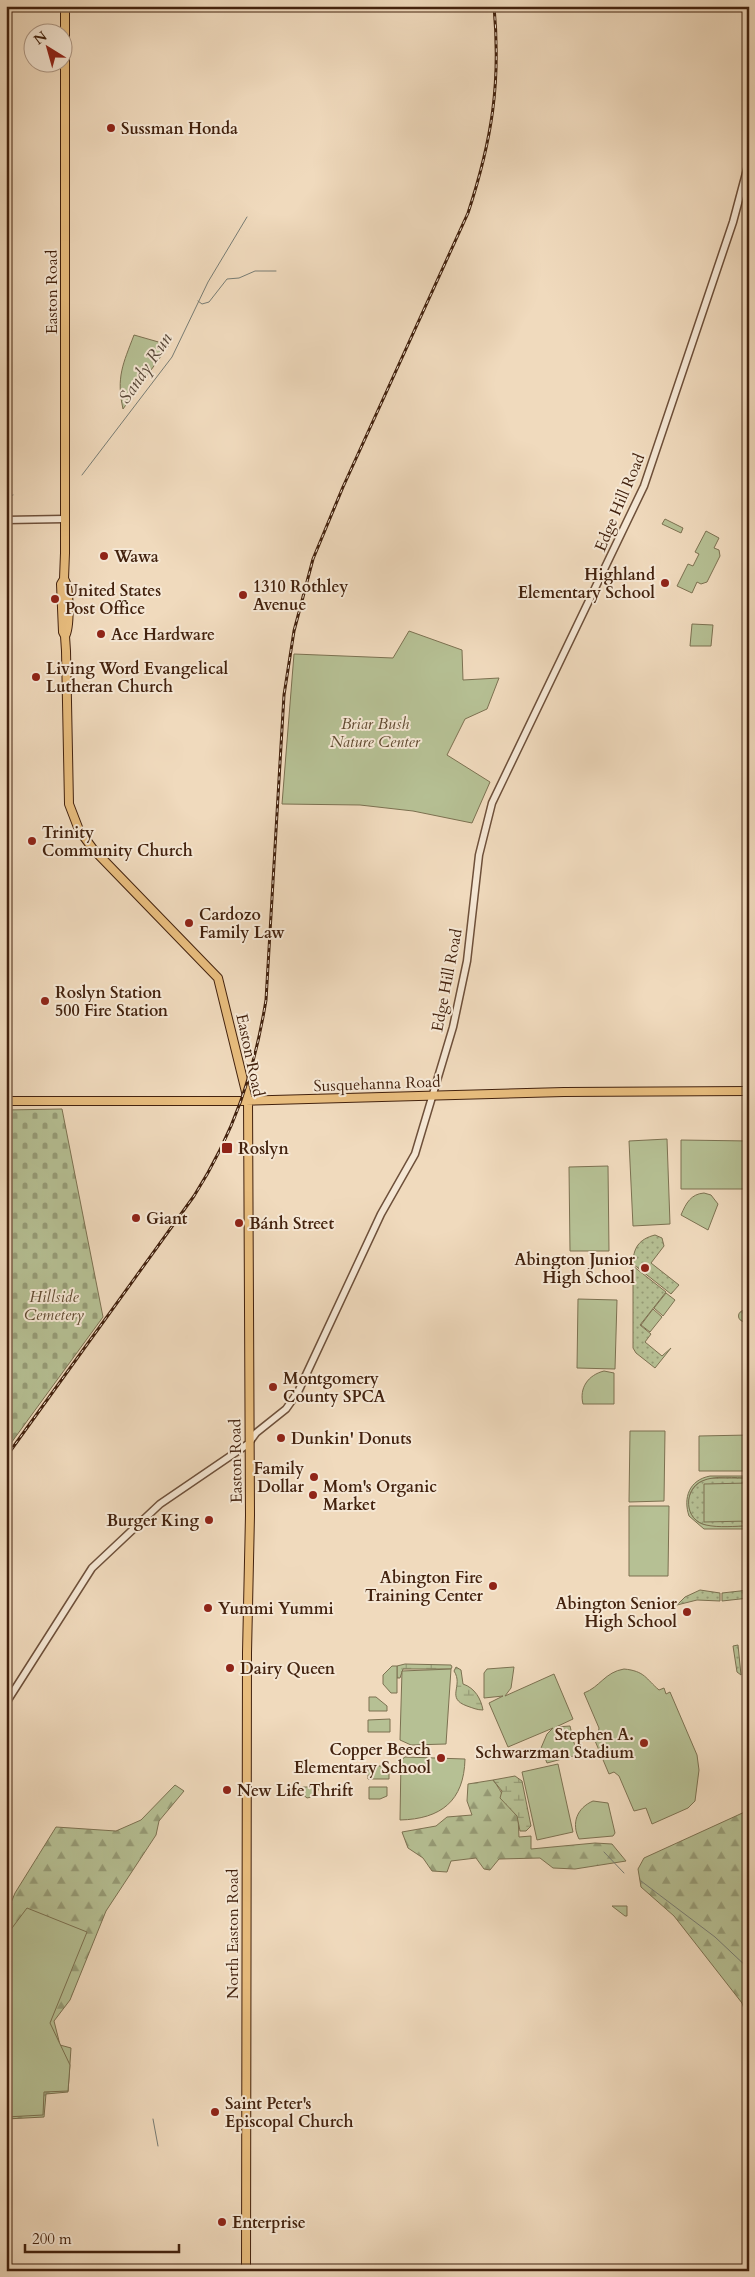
<svg xmlns="http://www.w3.org/2000/svg" width="755" height="2277" font-family="Cardo,serif">
  <defs>
    <pattern id="grass-dots" width="8" height="8" patternUnits="userSpaceOnUse" patternTransform="scale(1.25)"><rect width="8" height="8" fill="#b6c094"/><path d="M2 2h.1M6 6h.1" fill="none" stroke="#969c77" stroke-width="1.8" stroke-linecap="round"/></pattern>
    <pattern id="forest-firs" width="22" height="20" patternUnits="userSpaceOnUse" patternTransform="scale(1.25)"><rect width="22" height="20" fill="#b6c094"/><path d="M5 1l3.5 6h-7zM16 11l3.5 6h-7z" fill="#969c77"/></pattern>
    <pattern id="wetland-marsh" width="20" height="14" patternUnits="userSpaceOnUse" patternTransform="scale(1.25)"><rect width="20" height="14" fill="#b6c094"/><path d="M1 5h8M5 5V1M11 12h8M15 12V8" fill="none" stroke="#969c77"/></pattern>
    <pattern id="cemetery-stones" width="16" height="16" patternUnits="userSpaceOnUse" patternTransform="scale(1.25)"><rect width="16" height="16" fill="#b6c094"/><path d="M2 7V4a2 2 0 0 1 4 0v3zM10 15v-3a2 2 0 0 1 4 0v3z" fill="#969c77"/></pattern>
  </defs>
  <rect width="100%" height="100%" fill="#f0dabd"/>
  <filter id="stains"><feTurbulence type="fractalNoise" baseFrequency=".004" numOctaves="4"/><feColorMatrix values="0 0 0 0 .2 0 0 0 0 .09 0 0 0 0 .02 0 0 0 .5 -.17"/></filter>
  <radialGradient id="worn" r=".72"><stop offset=".6" stop-color="#630" stop-opacity="0"/><stop offset="1" stop-color="#630" stop-opacity=".3"/></radialGradient>
  <path fill="url(#grass-dots)" stroke="#7c7151" d="M655,1235L662,1238L664,1246L651,1263L679,1285L671,1294L633,1264C633,1248 639,1239 655,1235Z
    M633,1266L666,1292L640,1325L651,1334L645,1342L662,1356L671,1348L655,1368L636,1353L633,1348Z
    M738.5 1316a5.5 5.5 0 1 1 11 0a5.5 5.5 0 1 1-11 0Z
    M710,1478H749V1526C735,1526 714,1530 702,1524C678,1512 688,1482 710,1478Z
    M700,1590L720,1593V1601L697,1600L677,1605L685,1597Z
    M749,1590V1598L722,1601V1593Z
    M738,1645L741,1675L737,1672L733,1646Z"/>
  <path fill="url(#forest-firs)" stroke="#7c7151" d="M493,1780C503,1792 506,1806 518,1816L519,1837L531,1836V1849L595,1843L612,1844L626,1861L575,1869L553,1868L540,1858L499,1859L490,1870L484,1869L476,1858L451,1861L447,1872L432,1871L423,1858L408,1848L402,1832L436,1826L447,1817L472,1815L467,1801L468,1784Z
    M175,1785L184,1791L159,1821L156,1835L106,1911L70,2000L54,2021L60,2045L71,2048L68,2092L46,2094L44,2117L6,2119V1915L15,1893L56,1827L116,1831L141,1820Z
    M749,1810V2024L742,2003L674,1916L641,1887L638,1869L644,1858Z"/>
  <path fill="url(#wetland-marsh)" stroke="#7c7151" d="M405,1664L451,1665L452,1667L451,1669H403L400,1678H397V1666Z
    M456,1667L461,1670L463,1684C475,1688 481,1699 483,1710C477,1710 473,1708 467,1706C445,1698 464,1686 454,1671Z
    M515,1776L522,1781L531,1826L526,1831H520L517,1816L500,1798L502,1791L493,1780Z"/>
  <path fill="url(#cemetery-stones)" stroke="#7c7151" d="M62,1109L103,1317L6,1450V1110Z"/>
  <path fill="#b6c094" stroke="#7c7151" d="M134,335L169,345L123,409C116,377 123,364 134,335Z
    M665,519L683,528L681,533L662,524Z
    M706,531L719,538L714,548L719,550L720,556L707,582L701,584L697,582L692,593L677,586L688,564L693,566L699,554L695,552Z
    M692,624L713,625L711,646H690Z
    M409,631L462,650L463,680L499,678L487,709L465,719L447,755L490,782L472,823L413,811L360,805L282,804L294,654L393,658Z
    M667,1139L670,1224L633,1226L629,1141Z
    M681,1140L749,1141V1189H681Z
    M608,1166L609,1251H570L569,1167Z
    M704,1193L711,1195L718,1204L708,1230L681,1215C686,1203 691,1194 704,1193Z
    M666,1293L675,1300L663,1316L654,1308Z
    M578,1299L617,1300L615,1369L577,1368Z
    M653,1309L662,1317L650,1332L641,1325Z
    M604,1371L614,1373V1404H583C579,1388 588,1375 604,1371Z
    M630,1431H665L664,1501L629,1502Z
    M749,1435V1471H699V1436Z
    M710,1476H749V1478C735,1478 715,1475 702,1481C683,1489 684,1521 706,1525C719,1528 735,1526 749,1526V1529H704L689,1516C683,1498 689,1480 710,1476Z
    M749,1483V1521L704,1522V1484Z
    M629,1506H669L668,1576H629Z
    M392,1666H397V1693H391L383,1684V1675Z
    M514,1667L511,1688L505,1696L554,1674L573,1719L556,1727L570,1726L577,1755L547,1763L541,1748L547,1734L553,1728L508,1747L489,1703L503,1696L484,1698V1673L487,1669Z
    M451,1669L446,1744L411,1745L400,1740L402,1671Z
    M624,1669C645,1671 646,1679 659,1690L664,1688L666,1694L670,1692L697,1755L699,1770L695,1801L688,1808L652,1824L646,1808L634,1811L619,1776L614,1772L609,1774L593,1736L598,1734L599,1728L584,1693C600,1687 605,1672 624,1669Z
    M369,1697H376L387,1706V1711H369Z
    M390,1719V1732H368V1720Z
    M405,1757L465,1759C464,1801 441,1819 400,1820L401,1760Z
    M558,1764L573,1832L537,1840L522,1772Z
    M368,1766H389V1779H368Z
    M300,1787H319L316,1796L307,1798L301,1793Z
    M369,1787H387V1796L380,1799H369Z
    M593,1801L608,1803L615,1833L613,1836L579,1839C571,1823 577,1808 593,1801Z
    M612,1906H627V1916H625Z
    M27,1908L87,1932L50,2023L70,2065L68,2091L44,2092L43,2115L6,2117V1936Z"/>
  <g fill="none" stroke-linecap="round" stroke-linejoin="round">
    <path stroke="#787d75" stroke-width="1" d="M198,301L202,304L209,302L227,279L239,278L255,271H276
      M82,475L172,357L208,282L247,217
      M6,497L13,495
      M604,1852L624,1873
      M641,1881L715,1937L749,1969
      M153,2119L158,2146"/>
    <defs>
      <path id="minor" d="M6,520L64,519
        M6,1703L92,1568L160,1504L248,1444L256,1433L286,1409L298,1392L381,1214L415,1154L453,1027L467,961L479,855L492,803L644,486L733,222L749,162"/>
      <path id="major" d="M65,6V553L64,579L61,584L63,632L65,636L66,651L69,804L79,830L93,849L218,978L248,1100L250,1515L247,1653L246,2271
        M64,579C70,586 70,628 65,636
        M6,1101H234L564,1092L749,1091"/>
    </defs>
    <use href="#minor" stroke="#6e503a" stroke-width="9"/>
    <use href="#major" stroke="#43220e" stroke-width="10"/>
    <use href="#minor" stroke="#f5e7d4" stroke-width="6"/>
    <use href="#major" stroke="#e8bd7e" stroke-width="8"/>
    <defs>
      <path id="rail" d="M6,1457L194,1196C234,1133 254,1073 266,1000L284,695L294,631L313,559L343,487L468,213C492,140 501,83 494,6"/>
    </defs>
    <use href="#rail" stroke="#43220e" stroke-width="3"/>
    <use href="#rail" stroke="#f5e7d4" stroke-width="1" stroke-dasharray="4" stroke-linecap="butt"/>
  </g>
  <g fill="#8f2418" stroke="#f5e7d4" stroke-width="2">
    <circle cx="111" cy="128" r="5"/>
    <circle cx="104" cy="556" r="5"/>
    <circle cx="665" cy="583" r="5"/>
    <circle cx="243" cy="595" r="5"/>
    <circle cx="55" cy="599" r="5"/>
    <circle cx="101" cy="634" r="5"/>
    <circle cx="36" cy="677" r="5"/>
    <circle cx="32" cy="841" r="5"/>
    <circle cx="189" cy="923" r="5"/>
    <circle cx="45" cy="1001" r="5"/>
    <rect x="221" y="1142" width="12" height="12" rx="2.5"/>
    <circle cx="136" cy="1218" r="5"/>
    <circle cx="239" cy="1223" r="5"/>
    <circle cx="645" cy="1268" r="5"/>
    <circle cx="273" cy="1387" r="5"/>
    <circle cx="281" cy="1438" r="5"/>
    <circle cx="314" cy="1477" r="5"/>
    <circle cx="313" cy="1495" r="5"/>
    <circle cx="209" cy="1520" r="5"/>
    <circle cx="493" cy="1586" r="5"/>
    <circle cx="208" cy="1608" r="5"/>
    <circle cx="687" cy="1612" r="5"/>
    <circle cx="230" cy="1668" r="5"/>
    <circle cx="644" cy="1743" r="5"/>
    <circle cx="441" cy="1758" r="5"/>
    <circle cx="227" cy="1790" r="5"/>
    <circle cx="215" cy="2112" r="5"/>
    <circle cx="222" cy="2222" r="5"/>
  </g>
  <g text-anchor="middle" stroke-width="4" stroke-linejoin="round" paint-order="stroke">
    <g font-size="16" font-weight="bold" fill="#43220e" stroke="#f5e7d4" text-anchor="start">
      <text x="121" y="134">Sussman Honda</text>
      <text x="114" y="562">Wawa</text>
      <text x="655" y="580" text-anchor="end">Highland<tspan x="655" dy="18">Elementary School</tspan></text>
      <text x="253" y="592">1310 Rothley<tspan x="253" dy="18">Avenue</tspan></text>
      <text x="65" y="596">United States<tspan x="65" dy="18">Post Office</tspan></text>
      <text x="111" y="640">Ace Hardware</text>
      <text x="46" y="674">Living Word Evangelical<tspan x="46" dy="18">Lutheran Church</tspan></text>
      <text x="42" y="838">Trinity<tspan x="42" dy="18">Community Church</tspan></text>
      <text x="199" y="920">Cardozo<tspan x="199" dy="18">Family Law</tspan></text>
      <text x="55" y="998">Roslyn Station<tspan x="55" dy="18">500 Fire Station</tspan></text>
      <text x="238" y="1154">Roslyn</text>
      <text x="146" y="1224">Giant</text>
      <text x="249" y="1229">Bánh Street</text>
      <text x="635" y="1265" text-anchor="end">Abington Junior<tspan x="635" dy="18">High School</tspan></text>
      <text x="283" y="1384">Montgomery<tspan x="283" dy="18">County SPCA</tspan></text>
      <text x="291" y="1444">Dunkin' Donuts</text>
      <text x="304" y="1474" text-anchor="end">Family<tspan x="304" dy="18">Dollar</tspan></text>
      <text x="323" y="1492">Mom's Organic<tspan x="323" dy="18">Market</tspan></text>
      <text x="199" y="1526" text-anchor="end">Burger King</text>
      <text x="483" y="1583" text-anchor="end">Abington Fire<tspan x="483" dy="18">Training Center</tspan></text>
      <text x="677" y="1609" text-anchor="end">Abington Senior<tspan x="677" dy="18">High School</tspan></text>
      <text x="218" y="1614">Yummi Yummi</text>
      <text x="240" y="1674">Dairy Queen</text>
      <text x="634" y="1740" text-anchor="end">Stephen A.<tspan x="634" dy="18">Schwarzman Stadium</tspan></text>
      <text x="431" y="1755" text-anchor="end">Copper Beech<tspan x="431" dy="18">Elementary School</tspan></text>
      <text x="237" y="1796">New Life Thrift</text>
      <text x="225" y="2109">Saint Peter's<tspan x="225" dy="18">Episcopal Church</tspan></text>
      <text x="232" y="2228">Enterprise</text>
    </g>
    <g font-size="16" fill="#43220e" stroke="#f5e7d4">
      <text transform="translate(51 292) rotate(-90)" y="6">Easton Road</text>
      <text transform="translate(619 502) rotate(-67)" y="6">Edge Hill Road</text>
      <text transform="translate(446 980) rotate(-79)" y="6">Edge Hill Road</text>
      <text transform="translate(251 1055) rotate(78)" y="6">Easton Road</text>
      <text transform="translate(377 1083) rotate(-2)" y="6">Susquehanna Road</text>
      <text transform="translate(235 1461) rotate(-91)" y="6">Easton Road</text>
      <text transform="translate(232 1934) rotate(-90)" y="6">North Easton Road</text>
    </g>
    <g font-size="16" font-style="italic" fill="#604a30" stroke="#f5e7d4">
      <text x="375" y="729">Briar Bush<tspan x="375" dy="18">Nature Center</tspan></text>
      <text x="54" y="1302">Hillside<tspan x="54" dy="18">Cemetery</tspan></text>
    </g>
    <g font-size="18" font-style="italic" fill="#594839" stroke="#f5e7d4">
      <text transform="translate(145 368) rotate(-56)" y="6">Sandy Run</text>
    </g>
  </g>
  <rect width="755" height="2277" fill="none" stroke="#f0dabd" stroke-width="25"/>
  <rect x="8" y="8" width="740" height="2262" fill="none" stroke="#43220e" stroke-width="2.5"/>
  <rect x="12" y="12" width="730" height="2252" fill="none" stroke="#43220e"/>
  <g transform="translate(48 48) rotate(323)"><circle r="24" fill="#f5e7d4" stroke="#ae9885"/>
  <path d="M0-4L9 19L0 12L-9 19Z" fill="#8f2418"/>
  <text y="-8" font-size="14" font-weight="bold" text-anchor="middle" fill="#43220e">N</text>
  </g>
  <path d="M25 2244v8h154v-8" fill="none" stroke="#43220e" stroke-width="2.5"/>
  <text x="32" y="2244" font-size="15" fill="#43220e" stroke="#f5e7d4" stroke-width="4" paint-order="stroke">200 m</text>
  <rect width="100%" height="100%" filter="url(#stains)"/>
  <rect width="100%" height="100%" fill="url(#worn)"/>
</svg>
